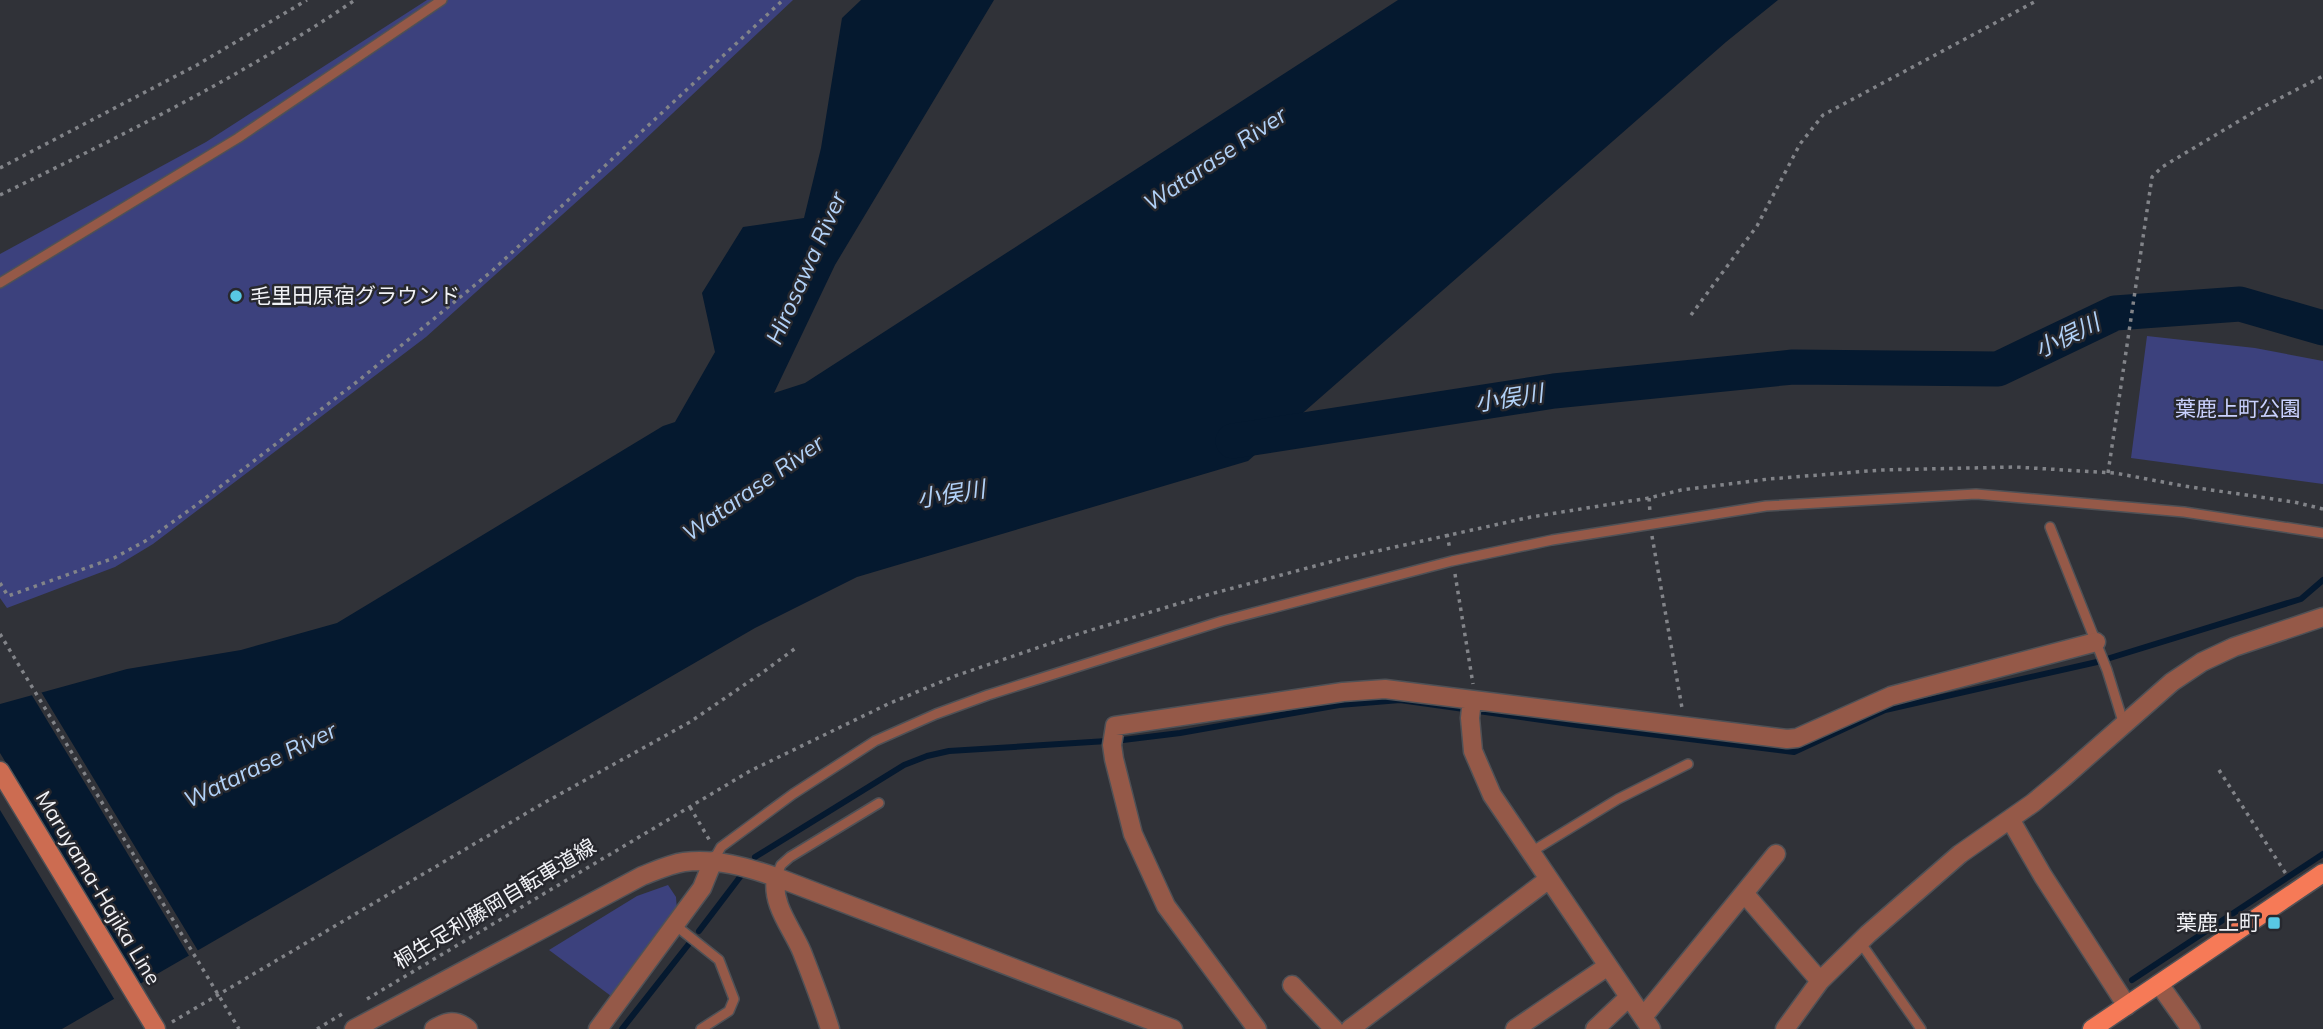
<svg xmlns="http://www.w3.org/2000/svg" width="2323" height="1029" font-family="Mulish,'Noto Sans JP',sans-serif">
  <rect width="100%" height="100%" fill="#303238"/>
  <path fill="#3c417d" d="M427,0H793L621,162L426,337L153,544L115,567L7,608L0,598V254L206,142Z
    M2147,336L2255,348L2323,361V484L2131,458Z
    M668,885L676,897L677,911L611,996L549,950L637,896Z"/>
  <path fill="#05192f" d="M861,0H994L835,265L774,393L805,383L1398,0H1778L1726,42L1248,461L857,577L755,628L62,1029H0V704L127,669L241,650L337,623L663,426L675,422L715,352L702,293L743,227L804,218L821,148L842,18Z"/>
  <path fill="#303238" d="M40,690L200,954L191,959L30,692Z
    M0,753L142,987L116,1002L0,810Z"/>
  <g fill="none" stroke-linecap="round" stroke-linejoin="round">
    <path stroke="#05192f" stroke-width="6" d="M1123,740L1180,733L1339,705L1400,700L1577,725L1794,752L1885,710L2097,662L2301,599L2323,580
      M755,857L904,765L927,756L949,751L1107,741
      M699,931L740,877
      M2132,980L2323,854
      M622,1029L688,945"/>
    <path stroke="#05192f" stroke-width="35" d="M1233,441L1554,391L1793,367L1998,369L2115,313L2240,304L2323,328"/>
    <defs>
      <path id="service" d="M0,283L238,138L442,0
        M2050,527L2107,670L2124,725
        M1531,852L1618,799L1688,764
        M713,861L721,847L793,794L875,741L936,714L988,695L1222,621L1452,561L1552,540L1766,506L1976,494L2184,512L2323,533
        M776,877L781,865L790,857L879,803
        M675,925L719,960L734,999L729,1011L701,1029
        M1860,942L1921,1029"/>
      <path id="minor" d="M1472,700L1470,718L1473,751L1492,795L1651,1029
        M2010,819L2043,876L2127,1006
        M776,877C771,905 792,928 802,952C812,978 822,1003 830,1029
        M1744,893L1820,981
        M2159,984L2191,1029
        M1292,985L1334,1029
        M1643,1017L1776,854
        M354,1029L642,876C655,871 670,864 684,862C716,858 746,867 776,877L1173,1029
        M434,1029C447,1021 456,1019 468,1029
        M598,1029L702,888L713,861
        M1257,1029L1166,906L1133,834L1114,759L1112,745L1115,726L1343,692L1385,689L1787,739L1797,738L1891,696L2096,642
        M1350,1029L1549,879
        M1515,1029L1608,966
        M1595,1029L1629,997
        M1785,1029L1820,981L1868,934L1960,854L2033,803L2063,778L2172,682L2202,662L2234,647L2323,617"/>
      <path id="secondary" d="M0,771L156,1029"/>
      <path id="primary" d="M2092,1029L2323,873"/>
    </defs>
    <use href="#service" stroke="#4f5156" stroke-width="12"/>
    <use href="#minor" stroke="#4f5156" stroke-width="21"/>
    <use href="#secondary" stroke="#4f5156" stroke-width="21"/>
    <use href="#primary" stroke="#4f5156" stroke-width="21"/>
    <path stroke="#828489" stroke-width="3.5" stroke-dasharray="3.5 5" stroke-linecap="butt" d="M0,168L197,65L307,0
      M0,195C121,136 243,76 355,0
      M1691,315L1757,226L1800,144L1823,115L2038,0
      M2108,473L2152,177L2162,167L2259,109L2323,76
      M1649,498L1650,513
      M1447,534L1450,550
      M1652,536L1682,708
      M1455,574L1473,684
      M0,583L8,596L114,558L149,539L199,503L358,381L492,271L783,0
      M2219,770L2288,877
      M690,807L710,841
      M367,999L750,771L888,704L955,676L1075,635L1207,595L1341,559L1531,517L1649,498L1681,490L1769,479L1881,470L2015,467L2115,473L2184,486L2294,502L2323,509
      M172,1022L542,804L690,722L766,670L797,647
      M317,1029L342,1014"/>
    <use href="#service" stroke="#955948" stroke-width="9"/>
    <use href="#minor" stroke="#955948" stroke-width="18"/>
    <use href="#secondary" stroke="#cc6c51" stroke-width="18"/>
    <use href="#primary" stroke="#f67a57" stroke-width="18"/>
    <path stroke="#828489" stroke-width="3.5" stroke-dasharray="3.5 5" stroke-linecap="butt" d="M0,634L239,1029"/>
  </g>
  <g fill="#58c8e4" stroke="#27282e" stroke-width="2.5">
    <circle cx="236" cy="296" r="7"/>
    <rect x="2267" y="916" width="14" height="14" rx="3.5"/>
  </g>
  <g text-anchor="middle" stroke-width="5" stroke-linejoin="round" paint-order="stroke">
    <g font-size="21" fill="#f1f2f6" stroke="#27282e" text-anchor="start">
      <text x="250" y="303">毛里田原宿グラウンド</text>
      <text x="2260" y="930" text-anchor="end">葉鹿上町</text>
    </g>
    <g font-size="21" fill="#c9d1fe" stroke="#27282e">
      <text x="2238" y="416">葉鹿上町公園</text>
    </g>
    <g font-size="21" fill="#f1f2f6" stroke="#27282e">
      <text transform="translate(98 888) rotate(59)" y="7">Maruyama-Hajika Line</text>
      <text transform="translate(495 904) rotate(-31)" y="7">桐生足利藤岡自転車道線</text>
    </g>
    <g font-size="23" font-style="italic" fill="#b2d2f8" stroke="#27282e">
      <text transform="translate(1215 159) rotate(-34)" y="8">Watarase River</text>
      <text transform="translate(806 268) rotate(-66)" y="8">Hirosawa River</text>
      <text transform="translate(2067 336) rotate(-26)" y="8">小俣川</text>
      <text transform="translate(1509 398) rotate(-9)" y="8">小俣川</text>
      <text transform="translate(753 488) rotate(-35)" y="8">Watarase River</text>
      <text transform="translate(951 494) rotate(-9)" y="8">小俣川</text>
      <text transform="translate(260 765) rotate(-26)" y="8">Watarase River</text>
    </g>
  </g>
</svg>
